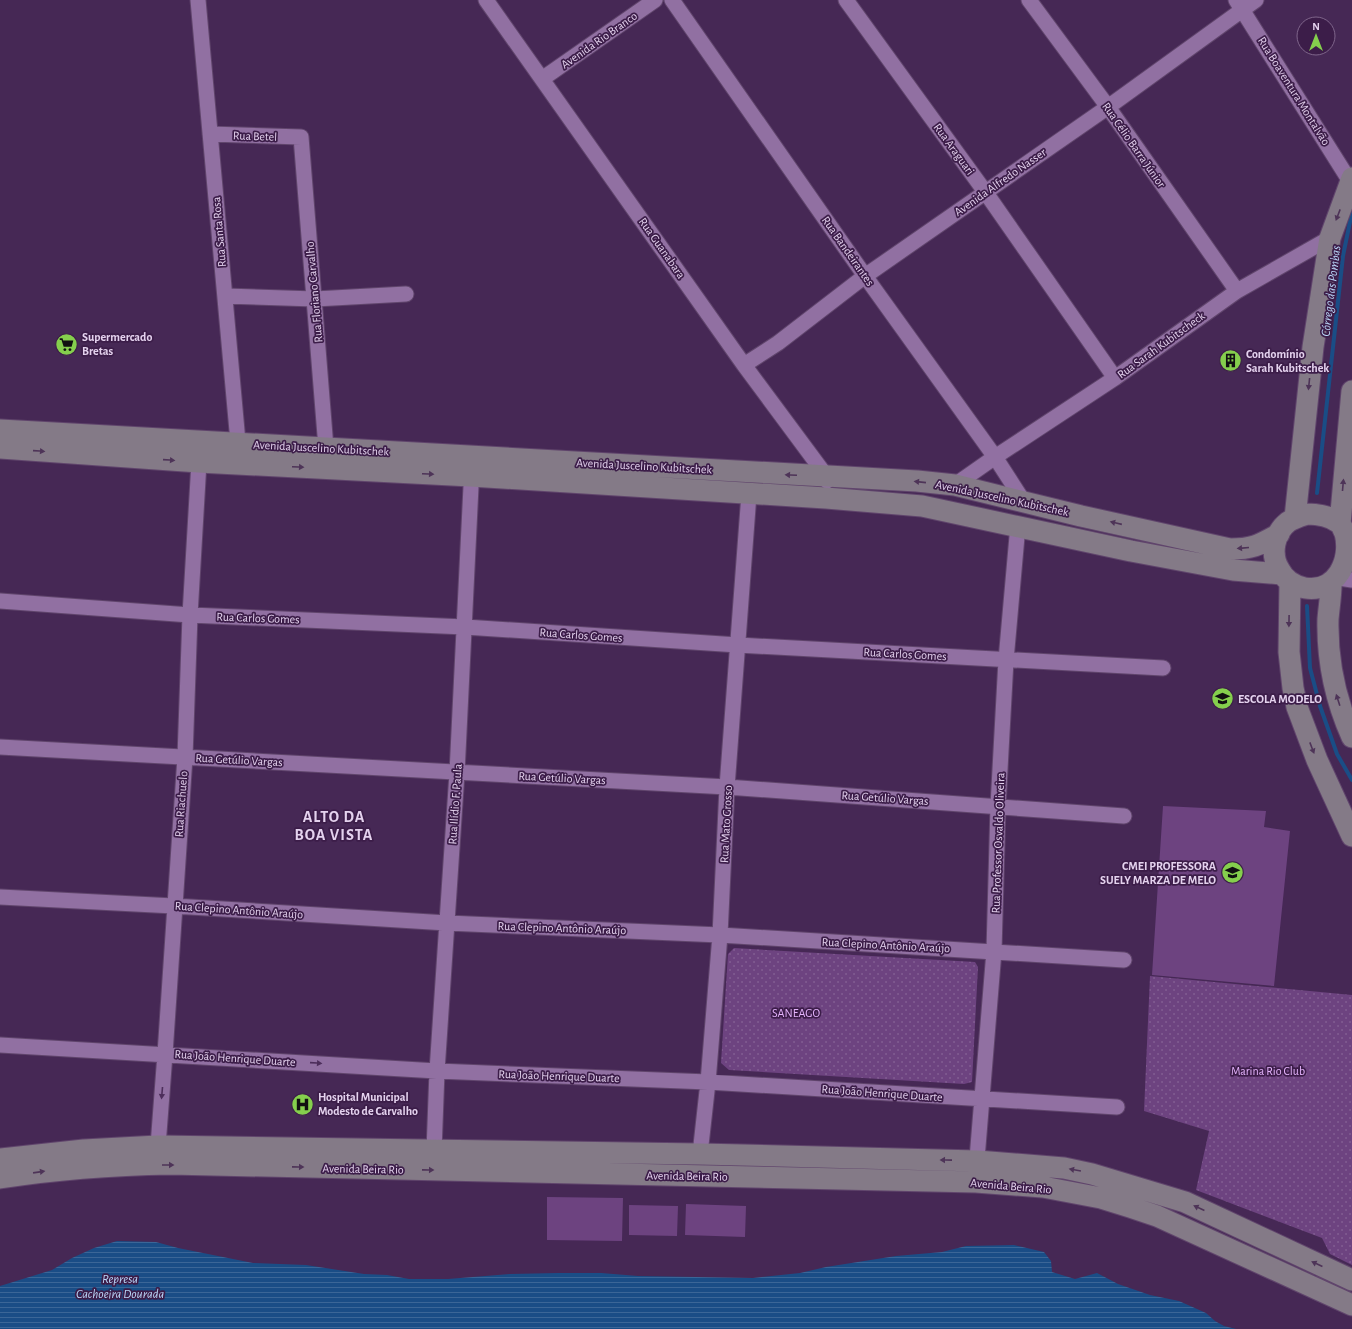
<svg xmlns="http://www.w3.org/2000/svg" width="1352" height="1329" font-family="'Alegreya Sans',sans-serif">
  <defs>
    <pattern id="green-dots" width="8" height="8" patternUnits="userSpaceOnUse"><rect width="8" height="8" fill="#6d4380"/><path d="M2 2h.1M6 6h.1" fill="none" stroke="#825d92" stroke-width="1.8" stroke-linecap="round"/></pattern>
    <pattern id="water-rules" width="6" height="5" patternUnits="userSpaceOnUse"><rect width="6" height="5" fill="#1a4d86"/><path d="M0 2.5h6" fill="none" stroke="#3b6697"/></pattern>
  </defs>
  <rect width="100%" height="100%" fill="#462855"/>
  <path fill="url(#green-dots)" d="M734,948L975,962L978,967L972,1082L964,1084L729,1070L721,1063L728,954Z
    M1150,976L1352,995V1265L1330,1254L1322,1238L1196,1190L1209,1131L1144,1111Z"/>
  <path fill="#6d4380" d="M1163,806L1266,811L1264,827L1290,831L1274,986L1152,975Z
    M547,1197L623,1198L622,1241L547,1240Z
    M686,1204L746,1206L745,1237L685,1235Z
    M629,1205L678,1206L677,1236L629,1235Z"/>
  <path fill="url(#water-rules)" d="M117,1241L156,1242L178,1248L253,1263L306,1265L364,1274L387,1275L409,1279H448L510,1274L559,1273H601L638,1276L753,1278L800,1273L826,1267L896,1256L942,1252L966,1246L1014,1245L1044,1252L1051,1261L1052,1272L1075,1279L1097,1273L1118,1284L1150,1295L1179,1301L1206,1313L1215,1321L1224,1326L1236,1329H0V1286L52,1270L72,1258L94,1248Z"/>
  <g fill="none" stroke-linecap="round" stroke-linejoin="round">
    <path stroke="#1a4d86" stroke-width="4" d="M1317,493L1343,256L1352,212
      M1307,606L1310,668L1320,706L1337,754L1352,780"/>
    <defs>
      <path id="street" d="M198,0L239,453
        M486,0L744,365L827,477V481
        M672,0L865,276L995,457L1024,502
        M846,0L986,193L1115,378
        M1029,0L1108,107L1237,291
        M1236,0L1351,183
        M542,79L655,0
        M210,134L301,137L326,448
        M225,296L315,299L406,294
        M744,365L778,343L865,276L1108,107L1256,0
        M955,485L995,457L1115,378L1237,291L1330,238
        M1339,578L1352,580
        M0,601L190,615L465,627L738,645L1163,668
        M0,747L727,787L1124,816
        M0,897L174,906L447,923L720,935L1124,960
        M0,1045L437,1071L708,1082L1117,1107
        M158,1146L165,1054L185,757L190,615L199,462
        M434,1151L437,1071L457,773L472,466
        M700,1154L708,1082L720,935L727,787L749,494
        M976,1171L994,951L998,806L1006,660L1018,525"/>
      <path id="secondary" d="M0,430L917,481L955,485L1081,516L1230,549C1253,549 1259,545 1279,534
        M0,448L199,462L471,476L826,498L922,506L1131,551L1233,570L1282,574
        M1307,514C1318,514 1330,516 1339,523C1342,525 1343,530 1345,533C1352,561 1336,593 1305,588C1294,586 1284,579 1279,569C1270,554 1274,533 1288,522C1294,518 1301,516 1307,514Z
        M1295,518L1313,347L1330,238L1352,178
        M1340,524L1352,391
        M1290,582L1289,652L1293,688L1297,707L1317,760L1352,836
        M1331,585C1331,596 1329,607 1328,619C1327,660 1335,699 1352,737
        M0,1159L84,1150L158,1146L700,1154L977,1161L1064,1168L1092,1174L1185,1202L1352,1280
        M0,1178C57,1169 113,1165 171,1164L976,1182L1043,1187L1101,1198L1130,1207L1157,1216L1352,1305"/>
    </defs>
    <use href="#street" stroke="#60456c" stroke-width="17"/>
    <use href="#secondary" stroke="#60456c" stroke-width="23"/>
    <use href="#street" stroke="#9170a2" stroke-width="15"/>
    <use href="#secondary" stroke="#847a87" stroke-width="21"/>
  </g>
  <defs><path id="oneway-solid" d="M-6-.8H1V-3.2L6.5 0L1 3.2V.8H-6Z"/></defs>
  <g fill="#4e3458">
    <use href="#oneway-solid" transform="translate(1338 215) rotate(111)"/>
    <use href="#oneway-solid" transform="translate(1309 384) rotate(96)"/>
    <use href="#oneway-solid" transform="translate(39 451) rotate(4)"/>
    <use href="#oneway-solid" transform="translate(169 460) rotate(4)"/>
    <use href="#oneway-solid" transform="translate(298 467) rotate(3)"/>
    <use href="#oneway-solid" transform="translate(428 474) rotate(3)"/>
    <use href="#oneway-solid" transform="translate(791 475) rotate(-177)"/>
    <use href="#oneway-solid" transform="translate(920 482) rotate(-174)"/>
    <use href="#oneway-solid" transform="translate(1343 485) rotate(-85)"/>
    <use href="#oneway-solid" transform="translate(1116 523) rotate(-167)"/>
    <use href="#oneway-solid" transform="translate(1243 548) rotate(175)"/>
    <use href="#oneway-solid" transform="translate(1289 621) rotate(91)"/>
    <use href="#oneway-solid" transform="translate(1338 700) rotate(-108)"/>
    <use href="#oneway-solid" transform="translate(1312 748) rotate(69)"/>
    <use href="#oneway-solid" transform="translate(946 1160) rotate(-179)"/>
    <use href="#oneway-solid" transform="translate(168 1165)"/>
    <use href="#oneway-solid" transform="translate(298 1167) rotate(1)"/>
    <use href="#oneway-solid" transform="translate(428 1170) rotate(1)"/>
    <use href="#oneway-solid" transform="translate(1075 1170) rotate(-170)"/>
    <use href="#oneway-solid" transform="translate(39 1172) rotate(-8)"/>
    <use href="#oneway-solid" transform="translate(1199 1208) rotate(-155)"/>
    <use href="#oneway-solid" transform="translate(1317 1264) rotate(-155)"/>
  </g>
  <g fill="#4d2e5b">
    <use href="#oneway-solid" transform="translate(316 1063) rotate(4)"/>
    <use href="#oneway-solid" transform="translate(162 1093) rotate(95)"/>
  </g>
  <defs>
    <symbol id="supermarket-disc" viewBox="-11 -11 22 22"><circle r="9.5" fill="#85cf4d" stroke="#3c1d49"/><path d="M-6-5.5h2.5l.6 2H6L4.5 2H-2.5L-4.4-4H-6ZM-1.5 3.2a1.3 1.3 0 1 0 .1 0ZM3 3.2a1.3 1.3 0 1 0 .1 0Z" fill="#111"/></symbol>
    <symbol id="building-disc" viewBox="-11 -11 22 22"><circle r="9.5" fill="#85cf4d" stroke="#3c1d49"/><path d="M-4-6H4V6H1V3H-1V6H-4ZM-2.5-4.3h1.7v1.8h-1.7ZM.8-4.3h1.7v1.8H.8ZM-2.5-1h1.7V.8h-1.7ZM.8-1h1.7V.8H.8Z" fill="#111"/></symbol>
    <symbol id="school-disc" viewBox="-11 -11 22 22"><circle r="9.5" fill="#85cf4d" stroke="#3c1d49"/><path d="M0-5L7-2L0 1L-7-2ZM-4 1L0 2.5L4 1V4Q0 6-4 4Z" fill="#111"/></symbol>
    <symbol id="hospital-disc" viewBox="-11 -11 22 22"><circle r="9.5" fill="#85cf4d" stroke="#3c1d49"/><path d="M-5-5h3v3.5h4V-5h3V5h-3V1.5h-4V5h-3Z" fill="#111"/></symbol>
  </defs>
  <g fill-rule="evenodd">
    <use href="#supermarket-disc" x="54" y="332" width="25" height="25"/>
    <use href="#building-disc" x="1218" y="348" width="25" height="25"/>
    <use href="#school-disc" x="1210" y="686" width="25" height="25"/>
    <use href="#school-disc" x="1220" y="860" width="25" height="25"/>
    <use href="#hospital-disc" x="290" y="1092" width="25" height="25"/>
  </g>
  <g text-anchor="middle" stroke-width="3.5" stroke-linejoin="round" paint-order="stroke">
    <g font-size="12" fill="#e4d2ee" stroke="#3c1d49">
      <text transform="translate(599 40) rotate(-35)" y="4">Avenida Rio Branco</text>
      <text transform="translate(1294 91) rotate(58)" y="4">Rua Boaventura Montalvão</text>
      <text transform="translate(255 136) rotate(2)" y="4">Rua Betel</text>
      <text transform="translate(1134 145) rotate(55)" y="4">Rua Célio Barra Júnior</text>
      <text transform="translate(954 149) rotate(54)" y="4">Rua Araguari</text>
      <text transform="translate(1000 182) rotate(-35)" y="4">Avenida Alfredo Nasser</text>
      <text transform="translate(219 232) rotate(-95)" y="4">Rua Santa Rosa</text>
      <text transform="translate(662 248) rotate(55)" y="4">Rua Guanabara</text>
      <text transform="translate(848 251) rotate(55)" y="4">Rua Bandeirantes</text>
      <text transform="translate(314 292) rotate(-95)" y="4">Rua Floriano Carvalho</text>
      <text transform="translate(1161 345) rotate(-36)" y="4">Rua Sarah Kubitscheck</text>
      <text transform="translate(321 448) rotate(3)" y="4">Avenida Juscelino Kubitschek</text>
      <text transform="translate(644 466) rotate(3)" y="4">Avenida Juscelino Kubitschek</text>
      <text transform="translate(1002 498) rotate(12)" y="4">Avenida Juscelino Kubitschek</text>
      <text transform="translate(258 618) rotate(2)" y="4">Rua Carlos Gomes</text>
      <text transform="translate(581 635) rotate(4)" y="4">Rua Carlos Gomes</text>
      <text transform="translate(905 654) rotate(3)" y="4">Rua Carlos Gomes</text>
      <text transform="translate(239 760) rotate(3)" y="4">Rua Getúlio Vargas</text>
      <text transform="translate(562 778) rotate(3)" y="4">Rua Getúlio Vargas</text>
      <text transform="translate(885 798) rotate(4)" y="4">Rua Getúlio Vargas</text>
      <text transform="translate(181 804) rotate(-86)" y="4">Rua Riachuelo</text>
      <text transform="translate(455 804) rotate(-86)" y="4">Rua Ilídio F. Paula</text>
      <text transform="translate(726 824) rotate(-87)" y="4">Rua Mato Grosso</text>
      <text transform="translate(998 843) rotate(-88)" y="4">Rua Professor Osvaldo Oliveira</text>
      <text transform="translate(239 910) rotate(4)" y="4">Rua Clepino Antônio Araújo</text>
      <text transform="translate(562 928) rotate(2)" y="4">Rua Clepino Antônio Araújo</text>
      <text transform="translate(886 945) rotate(3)" y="4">Rua Clepino Antônio Araújo</text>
      <text transform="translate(235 1058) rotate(4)" y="4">Rua João Henrique Duarte</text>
      <text transform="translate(559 1076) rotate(2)" y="4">Rua João Henrique Duarte</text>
      <text transform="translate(882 1093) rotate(4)" y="4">Rua João Henrique Duarte</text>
      <text transform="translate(363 1169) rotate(1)" y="4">Avenida Beira Rio</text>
      <text transform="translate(687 1176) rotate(1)" y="4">Avenida Beira Rio</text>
      <text transform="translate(1011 1186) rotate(5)" y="4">Avenida Beira Rio</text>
    </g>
    <g font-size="12" font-weight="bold" fill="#e4d2ee" stroke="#3c1d49" text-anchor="start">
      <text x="82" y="341">Supermercado<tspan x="82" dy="14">Bretas</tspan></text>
      <text x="1246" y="358">Condomínio<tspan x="1246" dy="14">Sarah Kubitschek</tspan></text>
      <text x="1238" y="703">ESCOLA MODELO</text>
      <text x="1216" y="870" text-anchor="end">CMEI PROFESSORA<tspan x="1216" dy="14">SUELY MARZA DE MELO</tspan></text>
      <text x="318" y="1101">Hospital Municipal<tspan x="318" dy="14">Modesto de Carvalho</tspan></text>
    </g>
    <g font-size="12" fill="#e5b4fd" stroke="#3c1d49">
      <text x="796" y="1017">SANEAGO</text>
      <text x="1268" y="1075">Marina Rio Club</text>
    </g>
    <g font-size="13" font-style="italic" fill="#bad6f8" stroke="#3c1d49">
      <text transform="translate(1330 291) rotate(-83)" y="5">Córrego das Pombas</text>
      <text x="120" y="1283">Represa<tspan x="120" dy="15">Cachoeira Dourada</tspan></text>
    </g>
    <g font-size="16" font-weight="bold" letter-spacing="1" fill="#e4d2ee" stroke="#3c1d49">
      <text x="334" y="822">ALTO DA<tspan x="334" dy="18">BOA VISTA</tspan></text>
    </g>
  </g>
  <g transform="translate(1316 36)"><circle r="19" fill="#3c1d49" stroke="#7f658b"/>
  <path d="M0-3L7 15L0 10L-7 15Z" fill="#85cf4d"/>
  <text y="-6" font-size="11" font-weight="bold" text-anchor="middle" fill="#e4d2ee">N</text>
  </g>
</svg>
